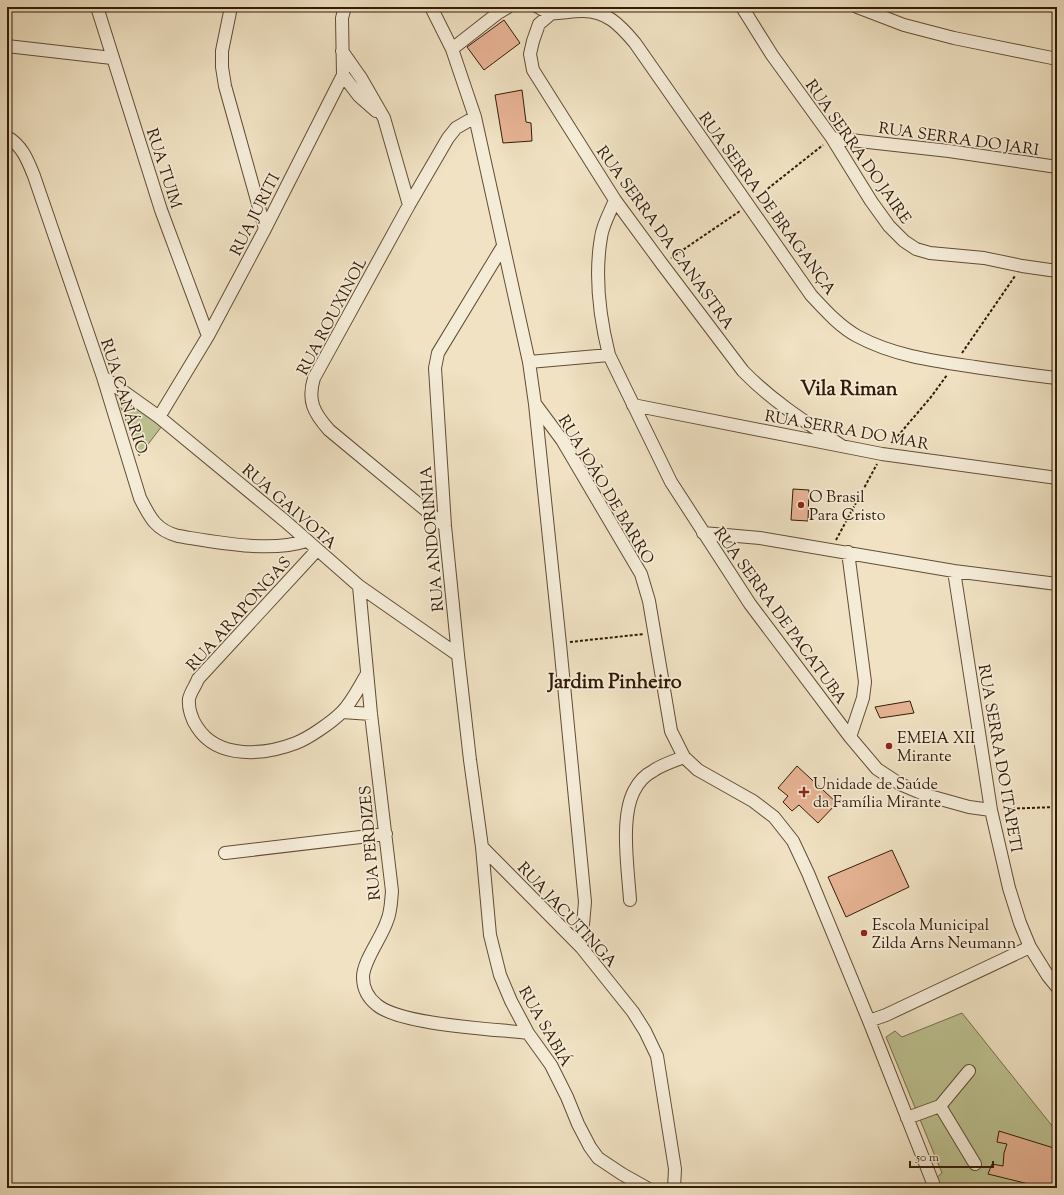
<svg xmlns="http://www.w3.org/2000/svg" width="1064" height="1195" font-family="'Sorts Mill Goudy',serif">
  <rect width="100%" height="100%" fill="#f0e2c3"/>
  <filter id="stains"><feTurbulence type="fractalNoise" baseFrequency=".005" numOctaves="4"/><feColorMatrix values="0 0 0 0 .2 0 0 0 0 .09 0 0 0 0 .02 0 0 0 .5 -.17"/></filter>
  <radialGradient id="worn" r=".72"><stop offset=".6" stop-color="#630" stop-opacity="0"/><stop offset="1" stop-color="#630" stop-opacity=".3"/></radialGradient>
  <path fill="#bdc291" stroke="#786e4c" d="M125,400L162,426L139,456L119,402Z
    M7,773L10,775V924L7,939Z
    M962,1013L1057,1132V1188H939L936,1178L942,1173L886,1037L895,1031L902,1037Z"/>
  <path fill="#e8b495" stroke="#321b07" d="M504,20L520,43L484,70L467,47Z
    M522,90L526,122L531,123L532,141L503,143L495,95Z
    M793,489L809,490L808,521L791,520Z
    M910,701L914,713L880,718L875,707Z
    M797,766L837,803L818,823L799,805L792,811L783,802L788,796L778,788Z
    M892,850L909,887L846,917L828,877Z
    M999,1131L1057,1149V1188H1045L988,1174L992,1164L1003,1166L1004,1153L1007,1144L997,1142Z"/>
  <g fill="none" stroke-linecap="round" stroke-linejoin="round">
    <defs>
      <path id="minor" d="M97,7L161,210L208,336
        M231,7L222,51V67L225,86L265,229
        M431,7L452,49L475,117L529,362L535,404L560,644L585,902L581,947
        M538,7C542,9 548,13 552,13C561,14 571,11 581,11C606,10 620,25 635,43L811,295C825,310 839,326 857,336C894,356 934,361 975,367C1002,371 1030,375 1057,378
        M742,7L772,55L832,138L871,201L889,226L904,241L916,249L930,253L984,258L1022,266L1057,271
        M857,7L904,25L954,38L1057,59
        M552,13L539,24L533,41L530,54L533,70L615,200L662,264L743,371C772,401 807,423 842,446
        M7,46L112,58
        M452,49L498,13L508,7
        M342,51L361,78L384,118L409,205
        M343,75L359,96L376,111
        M7,137C22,145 28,161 34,176L103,377L140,498C150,518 156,530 178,536C216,542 270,553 306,541
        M832,138L949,151L1057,167
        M615,200C611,210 606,219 603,229C601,234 601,239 600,244C595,281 600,319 609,355L671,482L750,604L850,737L877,769L900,784L926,795L969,807L991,810
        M503,246L438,353L435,368L445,526L458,655L470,760L482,847L490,935L500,975L511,1001L528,1033L551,1065L567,1097L578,1124L590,1147L598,1158L622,1174L647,1188
        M529,362L609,355
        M103,377L159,417L285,521L359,586L458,655
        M536,405L562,440L641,574L649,601L671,731L684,757L698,770L753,801L774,817L793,841L808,873L869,1021L935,1188
        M633,405L882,454L1057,478
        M159,417L208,336L265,229L343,75L342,18L345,7
        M445,526L329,430C314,413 307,401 314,378L409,205L448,138L456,128L475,117
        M703,533L760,538L954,571L1057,584
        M317,550L198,679C196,685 190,693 189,699C188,708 192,720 197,727C218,760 265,755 296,743C309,738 332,722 342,712C352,702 359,687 367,674
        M848,552L865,682L863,698L850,737
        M954,571L991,810L1009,888L1020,923L1030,947L1048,976L1057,987
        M359,586L371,714L392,891C391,902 391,912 387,921C382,937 363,961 363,977C363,988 368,998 377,1005C401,1025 494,1029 528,1033
        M342,712L371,714
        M482,847L581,947L633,1012L645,1031L657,1056L675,1169L674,1188
        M225,853L386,834
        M630,900C628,869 620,818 634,791C638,783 645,775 653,771C661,765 674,761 684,757
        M869,1021L886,1015L1030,947
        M940,1106L969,1071
        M907,1118L940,1106L975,1164"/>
    </defs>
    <use href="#minor" stroke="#624d36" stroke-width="14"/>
    <path stroke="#321b07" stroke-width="2" stroke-dasharray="3 2" stroke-linecap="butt" d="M756,198L823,145
      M671,258L740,211
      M962,353L1015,276
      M891,444L931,397L947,375
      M836,540L877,464
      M570,642L644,634
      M1002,809L1057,807"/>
    <use href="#minor" stroke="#f5ecd8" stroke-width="12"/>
  </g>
  <g fill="#8f2418" stroke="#f5ecd8" stroke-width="1.5">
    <circle cx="801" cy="505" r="4"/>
    <circle cx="889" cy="746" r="4"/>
    <path d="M802 786h4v4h4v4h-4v4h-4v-4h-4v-4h4z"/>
    <circle cx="864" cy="933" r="4"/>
  </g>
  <g text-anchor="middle" stroke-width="3.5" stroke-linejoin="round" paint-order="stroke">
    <g font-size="16" fill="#321b07" stroke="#f5ecd8">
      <text transform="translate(959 138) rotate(8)" y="6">RUA SERRA DO JARI</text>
      <text transform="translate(859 151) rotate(55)" y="6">RUA SERRA DO JAIRE</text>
      <text transform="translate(165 168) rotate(72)" y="6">RUA TUIM</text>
      <text transform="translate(768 203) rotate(54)" y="6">RUA SERRA DE BRAGANÇA</text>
      <text transform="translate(254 214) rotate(-63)" y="6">RUA JURITI</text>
      <text transform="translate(666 237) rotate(54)" y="6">RUA SERRA DA CANASTRA</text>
      <text transform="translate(331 316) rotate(-62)" y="6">RUA ROUXINOL</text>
      <text transform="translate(125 396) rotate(72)" y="6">RUA CANÁRIO</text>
      <text transform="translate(847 429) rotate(10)" y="6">RUA SERRA DO MAR</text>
      <text transform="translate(607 489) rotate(59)" y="6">RUA JOÃO DE BARRO</text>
      <text transform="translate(290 506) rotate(41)" y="6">RUA GAIVOTA</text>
      <text transform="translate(431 539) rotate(-95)" y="6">RUA ANDORINHA</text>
      <text transform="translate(238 613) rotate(-48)" y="6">RUA ARAPONGAS</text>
      <text transform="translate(781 615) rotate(54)" y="6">RUA SERRA DE PACATUBA</text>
      <text transform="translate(1001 758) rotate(80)" y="6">RUA SERRA DO ITAPETI</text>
      <text transform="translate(369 843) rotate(-95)" y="6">RUA PERDIZES</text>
      <text transform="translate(568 914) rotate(47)" y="6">RUA JACUTINGA</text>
      <text transform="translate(546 1026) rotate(60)" y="6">RUA SABIÁ</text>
    </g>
    <g font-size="16" fill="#321b07" stroke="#f5ecd8" text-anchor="start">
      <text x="809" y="502">O Brasil<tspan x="809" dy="18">Para Cristo</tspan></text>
      <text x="897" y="743">EMEIA XII<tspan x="897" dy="18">Mirante</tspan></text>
      <text x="813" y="789">Unidade de Saúde<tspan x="813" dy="18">da Família Mirante</tspan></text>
      <text x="872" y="930">Escola Municipal<tspan x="872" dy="18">Zilda Arns Neumann</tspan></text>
    </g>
    <g font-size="20" font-weight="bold" fill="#321b07" stroke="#f5ecd8">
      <text x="849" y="395">Vila Riman</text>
      <text x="615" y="688">Jardim Pinheiro</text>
    </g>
  </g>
  <rect width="1064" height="1195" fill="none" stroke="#f0e2c3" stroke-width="24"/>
  <rect x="8" y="8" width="1048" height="1179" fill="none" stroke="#321b07" stroke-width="2"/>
  <rect x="12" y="12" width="1040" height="1171" fill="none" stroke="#321b07"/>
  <path d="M910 1161v6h83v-6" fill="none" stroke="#321b07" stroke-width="2"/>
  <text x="916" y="1161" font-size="12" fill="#321b07" stroke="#f5ecd8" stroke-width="3" paint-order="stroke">50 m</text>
  <rect width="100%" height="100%" filter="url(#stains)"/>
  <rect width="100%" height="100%" fill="url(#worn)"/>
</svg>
